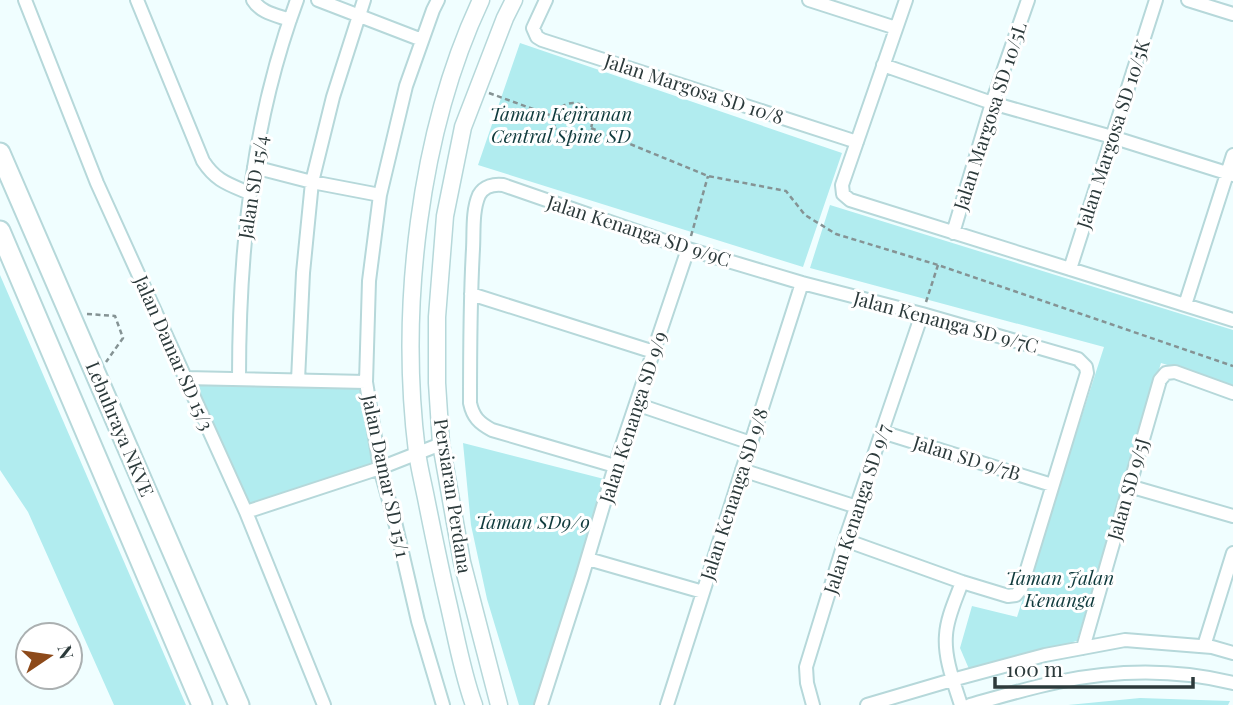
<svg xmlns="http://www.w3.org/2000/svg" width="1233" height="705" font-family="'Playfair Display',serif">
  <rect width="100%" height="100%" fill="#f0feff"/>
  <path fill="#b1ecef" d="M520,43L842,153L803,267L478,165Z
    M830,205L1233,330V385L1161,363L1077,641L969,669L960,648L972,606L1017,617L1104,347L810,268Z
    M0,275L186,705H187H114L28,512L0,470Z
    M192,383L362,386L376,464L250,508Z
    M463,443L608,480L538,705H519L487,599L471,525Z
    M1140,698L1230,701L1228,705H1068Z"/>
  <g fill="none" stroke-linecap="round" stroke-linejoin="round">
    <defs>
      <path id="minor" d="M25,0L97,183L246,512L324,705
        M137,0L203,161C216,181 228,184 249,193
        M253,0C261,13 276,15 290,20
        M318,0L422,40
        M438,0L433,10L406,86L380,195L369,281L366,382L380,468L396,526L418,621L443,705
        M546,0L533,28L537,37L542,40L857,142
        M809,0L896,28
        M906,0L842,185L843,194L850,200L1233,320
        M1188,0L1233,14
        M883,65L992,103L1112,137L1233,175
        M254,167L312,182L380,195
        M953,233L992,103L1028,0
        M1070,269L1156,0
        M471,294L654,352
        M1185,305L1233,155
        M185,378L366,382
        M239,378C239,250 252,121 297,0
        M298,380L303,273L312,182L333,97L364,0
        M636,404L751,443
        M882,432L1052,485
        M615,466L492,430C479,423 473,417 470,403C470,351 470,300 473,249C474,232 472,211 479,195C484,186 494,184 503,185L688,249L802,283L922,314L1078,359L1086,367L1087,373L1021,589L1016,595L1008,596L962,582L845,540
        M742,470L857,507
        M1129,486L1233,516
        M246,512L380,468L441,444
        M588,559L703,592
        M1204,646L1233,553
        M1083,648L1160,380L1166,373L1175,372L1233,393
        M541,705L582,577L615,466L688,249
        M667,705L802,283
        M813,705L807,683L806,667L845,540L922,314
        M867,705L952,680L1045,655L1125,640L1212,647L1233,653
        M961,705C954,683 944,658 946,635C947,617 956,599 962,582
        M970,705C999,697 1028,688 1058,682C1115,670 1176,669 1233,683"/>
      <path id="major" d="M474,705C462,672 456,636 448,602C440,568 433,533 426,498C423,483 419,467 417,452C399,308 419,132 481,0
        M499,705L462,562L441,444L437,383V317L445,216L463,127L505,18L514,0"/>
      <path id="highway" d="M0,153L239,705
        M0,231L202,705"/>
    </defs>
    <use href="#minor" stroke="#b6d8da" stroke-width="16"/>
    <use href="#major" stroke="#b6d8da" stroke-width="19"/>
    <use href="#highway" stroke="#b6d8da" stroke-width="23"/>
    <path stroke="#859394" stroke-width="2.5" stroke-dasharray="5 3.5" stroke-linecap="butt" d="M489,93L555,117
      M554 122a19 19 0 1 1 38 0a19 19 0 1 1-38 0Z
      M591,128L708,176L786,191L805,215L836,234L938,265L1233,366
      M691,236L708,176
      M926,302L938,265
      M87,314L115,316L123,338L106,362"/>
    <use href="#minor" stroke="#fff" stroke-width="12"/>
    <use href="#major" stroke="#fff" stroke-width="16"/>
    <use href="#highway" stroke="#fff" stroke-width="19"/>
  </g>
  <g text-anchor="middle" stroke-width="6" stroke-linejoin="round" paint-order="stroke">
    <g font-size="19" fill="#2c3a3b" stroke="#fff">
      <text transform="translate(694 89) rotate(18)" y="7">Jalan Margosa SD 10/8</text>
      <text transform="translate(990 116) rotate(-72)" y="7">Jalan Margosa SD 10/5L</text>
      <text transform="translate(1113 134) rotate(-72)" y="7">Jalan Margosa SD 10/5K</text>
      <text transform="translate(253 187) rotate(-81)" y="7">Jalan SD 15/4</text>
      <text transform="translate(639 231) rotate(18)" y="7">Jalan Kenanga SD 9/9C</text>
      <text transform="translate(946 322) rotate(15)" y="7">Jalan Kenanga SD 9/7C</text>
      <text transform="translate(174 353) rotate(66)" y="7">Jalan Damar SD 15/3</text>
      <text transform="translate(633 417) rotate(-72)" y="7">Jalan Kenanga SD 9/9</text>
      <text transform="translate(120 429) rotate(67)" y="7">Lebuhraya NKVE</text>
      <text transform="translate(967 458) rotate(17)" y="7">Jalan SD 9/7B</text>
      <text transform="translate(386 476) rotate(78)" y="7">Jalan Damar SD 15/1</text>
      <text transform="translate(1128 489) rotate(-74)" y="7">Jalan SD 9/5J</text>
      <text transform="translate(734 494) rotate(-72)" y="7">Jalan Kenanga SD 9/8</text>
      <text transform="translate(453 496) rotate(81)" y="7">Persiaran Perdana</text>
      <text transform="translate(857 509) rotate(-72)" y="7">Jalan Kenanga SD 9/7</text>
    </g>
    <g font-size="19" font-style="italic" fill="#103b3d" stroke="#fff">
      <text x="561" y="121">Taman Kejiranan<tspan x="561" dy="22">Central Spine SD</tspan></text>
      <text x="533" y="529">Taman SD9/9</text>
      <text x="1060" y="585">Taman Jalan<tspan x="1060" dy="22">Kenanga</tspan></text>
    </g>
  </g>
  <g transform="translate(49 656) rotate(77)"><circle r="33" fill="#ffffff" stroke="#abb0b1" stroke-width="2"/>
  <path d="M0-5L12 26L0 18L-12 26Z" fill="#8d4a1a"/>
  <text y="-10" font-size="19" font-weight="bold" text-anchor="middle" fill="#2c3a3b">N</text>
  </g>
  <path d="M995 677v10h198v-10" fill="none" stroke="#2c3a3b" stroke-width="3.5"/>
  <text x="1006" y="677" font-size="21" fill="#2c3a3b" stroke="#ffffff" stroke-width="5" paint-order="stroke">100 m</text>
</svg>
